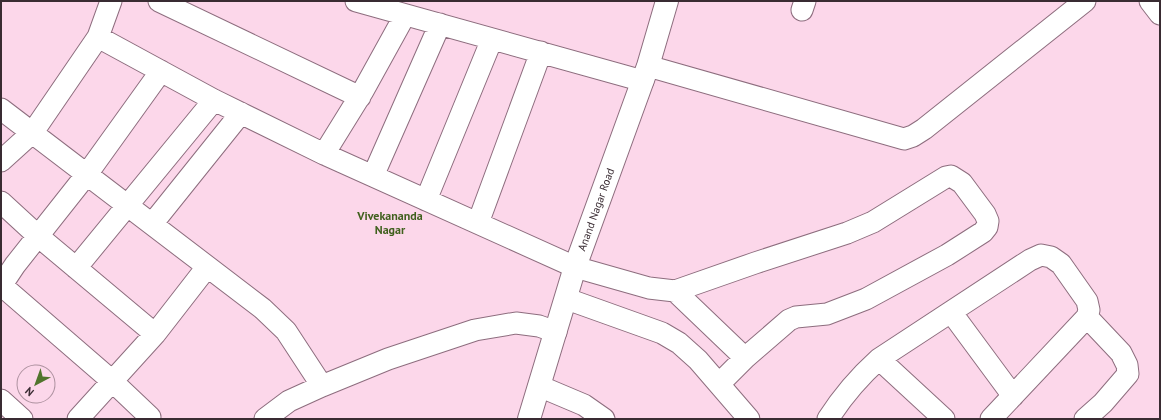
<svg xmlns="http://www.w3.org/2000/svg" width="1161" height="420" font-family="'PT Sans',sans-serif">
  <rect width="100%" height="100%" fill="#fcd7ea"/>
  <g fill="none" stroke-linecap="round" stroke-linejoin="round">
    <defs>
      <path id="minor" d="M159,1L360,97
        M356,1L643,81
        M1150,1L1160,14
        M802,10L805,1
        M98,37L214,100L324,154L575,267L649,288L675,291L755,263L847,233L873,222L946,177L951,176L962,183L985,214L988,221L987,227L983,232L947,255L866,299L827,314L796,317L789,320L745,358L719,384
        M648,66L904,139L913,136L924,129L1085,1
        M1,109L263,309L286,331L322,386
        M324,154L363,91L405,15
        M1,161L33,132L98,37L111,1
        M373,176L440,24
        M426,200L492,39
        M1,202L38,236L155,334
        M478,223L541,52
        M152,224L241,113
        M76,268L214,100
        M1,285L112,381L150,417
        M1,286L15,265L87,174L161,71
        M675,291L745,358
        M567,299L662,333L679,343L698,360L749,419
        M951,312L1013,396
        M879,359L944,419
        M539,386L584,405L604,419
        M1,400L22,419
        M78,419L155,334L207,267
        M265,419L289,401L322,386L388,359L475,330L516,323L539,326L556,332
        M828,419C842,397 859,377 879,359L1030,260L1041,255L1051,257L1061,264L1087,301L1089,310L1087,317L991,419
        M1085,419L1103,403L1128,374L1127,365L1121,353L1087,317"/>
      <g id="tertiary">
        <path id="s1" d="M529,419L575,267L648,66L667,1"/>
      </g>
    </defs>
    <use href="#minor" stroke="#8d6d7e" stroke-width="23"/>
    <use href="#tertiary" stroke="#8d6d7e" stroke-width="24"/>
    <use href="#minor" stroke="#fff" stroke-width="21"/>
    <use href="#tertiary" stroke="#fff" stroke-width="22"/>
  </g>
  <g text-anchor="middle" stroke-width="3.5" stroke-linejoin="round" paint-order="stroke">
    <g font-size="11" fill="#392b32" stroke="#fcd7ea">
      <text dy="4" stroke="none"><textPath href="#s1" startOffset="220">Anand Nagar Road</textPath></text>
    </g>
    <g font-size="12" font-weight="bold" fill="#40601e" stroke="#fcd7ea">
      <text x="390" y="220">Vivekananda<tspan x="390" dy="14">Nagar</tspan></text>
    </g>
  </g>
  <rect width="1161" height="420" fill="none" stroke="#392b32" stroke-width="4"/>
  <g transform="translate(36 384) rotate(221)"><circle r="19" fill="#fcd7ea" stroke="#ae92a0"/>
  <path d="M0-3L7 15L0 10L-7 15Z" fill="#51742d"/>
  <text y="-6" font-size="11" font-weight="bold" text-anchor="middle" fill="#392b32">N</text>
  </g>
</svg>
